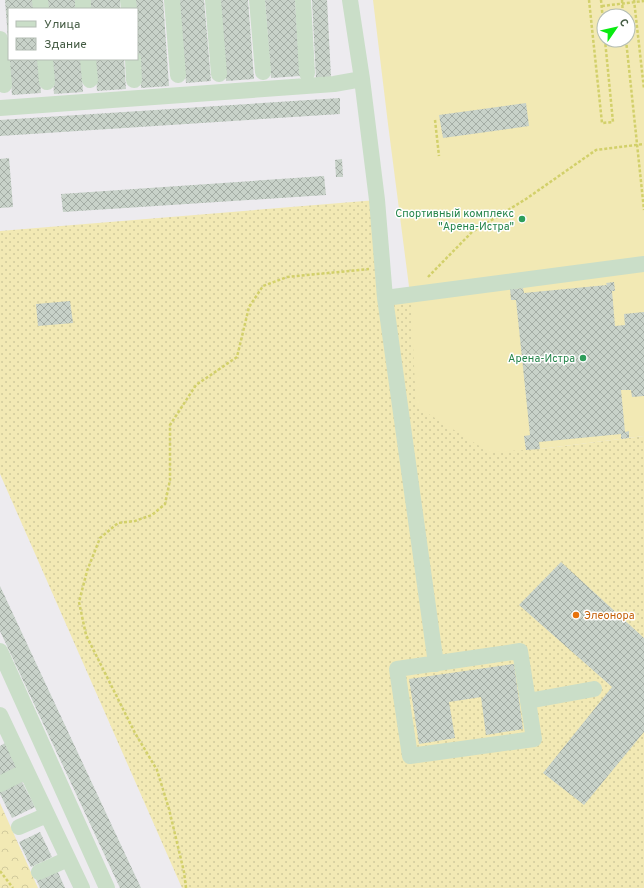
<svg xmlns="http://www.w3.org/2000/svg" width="644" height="888" font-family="Overpass,sans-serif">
  <defs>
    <pattern id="grass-dots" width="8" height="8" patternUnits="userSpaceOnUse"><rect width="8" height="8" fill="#f2e9b4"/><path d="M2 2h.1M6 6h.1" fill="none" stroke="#d1ca9c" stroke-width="1.8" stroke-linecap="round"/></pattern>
    <pattern id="forest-crowns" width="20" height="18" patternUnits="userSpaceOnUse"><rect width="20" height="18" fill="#f2e9b4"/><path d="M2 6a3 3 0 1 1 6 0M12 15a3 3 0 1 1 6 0" fill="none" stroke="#d1ca9c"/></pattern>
    <pattern id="building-cross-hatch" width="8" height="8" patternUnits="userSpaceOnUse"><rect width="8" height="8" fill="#c8d2c9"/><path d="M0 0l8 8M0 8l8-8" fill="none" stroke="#a4ada5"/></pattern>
  </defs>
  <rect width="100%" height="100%" fill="#edebef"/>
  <path fill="url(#grass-dots)" d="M377,200L390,303L411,302L540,449L644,436V888H182L0,474V231Z"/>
  <path fill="url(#forest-crowns)" d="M0,803L38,888H0Z"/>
  <path fill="#f2e9b4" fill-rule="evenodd" d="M373,0H644V436L540,449L489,452L416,406L411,302L388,124ZM604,16H628V40H604Z"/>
  <path fill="url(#building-cross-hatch)" d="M5,0H33L34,9H9V39H8Z
    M47,0H76L77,9H48Z
    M90,0H120V9H91Z
    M134,0H163L169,86L141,88L137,32V9H135Z
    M179,0H204L211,81L186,83Z
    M220,0H248L254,79L226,81Z
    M265,0H295L300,76L271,78Z
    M312,0H327L331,77L316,78Z
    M9,59H38L41,93L12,95Z
    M51,59H81L83,92L54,94Z
    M95,59H124L126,89L97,91Z
    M340,98V114L0,136V120Z
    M526,103L529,126L443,138L439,115Z
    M9,158L13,207L0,208V159Z
    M342,159L343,177H336L335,160Z
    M324,176L326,195L63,212L61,194Z
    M614,282L615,291H612L615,326L625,325L624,314L644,312V396L632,397L631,390H621L625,432L629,431V438L621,439V434L539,442L540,449L526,450L524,436L530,435L516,300H511L510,289L523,288L524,293L607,285L606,283Z
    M70,301L73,323L38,326L36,304Z
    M561,562L644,638V732L584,805L543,773L612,687L519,605Z
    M0,586L141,888H120L0,631Z
    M514,664L523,729L486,735L481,697L449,702L455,738L419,744L409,679Z
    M5,743L19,768L0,778V746Z
    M21,780L35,807L12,818L0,794V791Z
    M40,832L52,857L31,867L19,842Z
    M57,870L65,888H40L36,879Z"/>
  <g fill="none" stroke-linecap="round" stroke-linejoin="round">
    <path stroke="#d2d06a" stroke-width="2.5" stroke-dasharray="3 2" stroke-linecap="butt" d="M589,0L602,123L613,122L605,40
      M601,0L604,31
      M622,0L623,16
      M634,0L644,89
      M602,6L644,1
      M626,40L644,210
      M435,120L439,156
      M428,277L472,232L526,199L596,150L644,144
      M0,871L13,888
      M186,888L184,872L169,809L157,770L135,733L86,635L79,602L87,571L100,538L118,523L135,521L152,515L165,504L170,480V425L196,385L237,357L249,307L263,286L287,277L369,269"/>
    <path stroke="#cadec8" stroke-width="16" d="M40,0L41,9
      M83,0V9
      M128,0L129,9
      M172,0L178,75
      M213,0L219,74
      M257,0L263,72
      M303,0L307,73
      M350,0L362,79L377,200L385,298L436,664
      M0,39L4,85
      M45,59L47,82
      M88,59L90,80
      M133,59L134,80
      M0,108L334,84L362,79
      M385,298L644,264
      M0,651L107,888
      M520,651L534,739L410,756L397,669Z
      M528,701L594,689
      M0,715L82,888
      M0,784L26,771
      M19,827L47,815
      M39,872L68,859"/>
  </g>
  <g fill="#2e9e5b" stroke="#fff" stroke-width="1.5">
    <circle cx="522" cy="219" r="4"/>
    <circle cx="583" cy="358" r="4"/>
  </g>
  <circle fill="#e8710a" stroke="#fff" stroke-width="1.5" cx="576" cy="615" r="4"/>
  <g text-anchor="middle" stroke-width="3" stroke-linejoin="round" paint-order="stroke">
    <g font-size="11" fill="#27864d" stroke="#fff" text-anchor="end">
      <text x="514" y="217">Спортивный комплекс<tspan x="514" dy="13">"Арена-Истра"</tspan></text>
      <text x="575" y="362">Арена-Истра</text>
    </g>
    <g font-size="11" fill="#c56008" stroke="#fff" text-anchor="start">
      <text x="584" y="619">Элеонора</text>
    </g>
  </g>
  <rect x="8" y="8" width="130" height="52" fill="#ffffff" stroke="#b4bdb4"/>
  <rect x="16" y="21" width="20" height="6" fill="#cadec8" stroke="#b4bdb4"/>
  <text x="44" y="28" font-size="12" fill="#445b43">Улица</text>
  <rect x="16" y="38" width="20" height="12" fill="url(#building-cross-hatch)" stroke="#b4bdb4"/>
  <text x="44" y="48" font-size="12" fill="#445b43">Здание</text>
  <g transform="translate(616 28) rotate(56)"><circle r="19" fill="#ffffff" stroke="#b4bdb4"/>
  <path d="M0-3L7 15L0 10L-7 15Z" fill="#09eb11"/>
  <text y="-6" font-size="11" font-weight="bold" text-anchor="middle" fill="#445b43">С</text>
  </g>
</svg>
